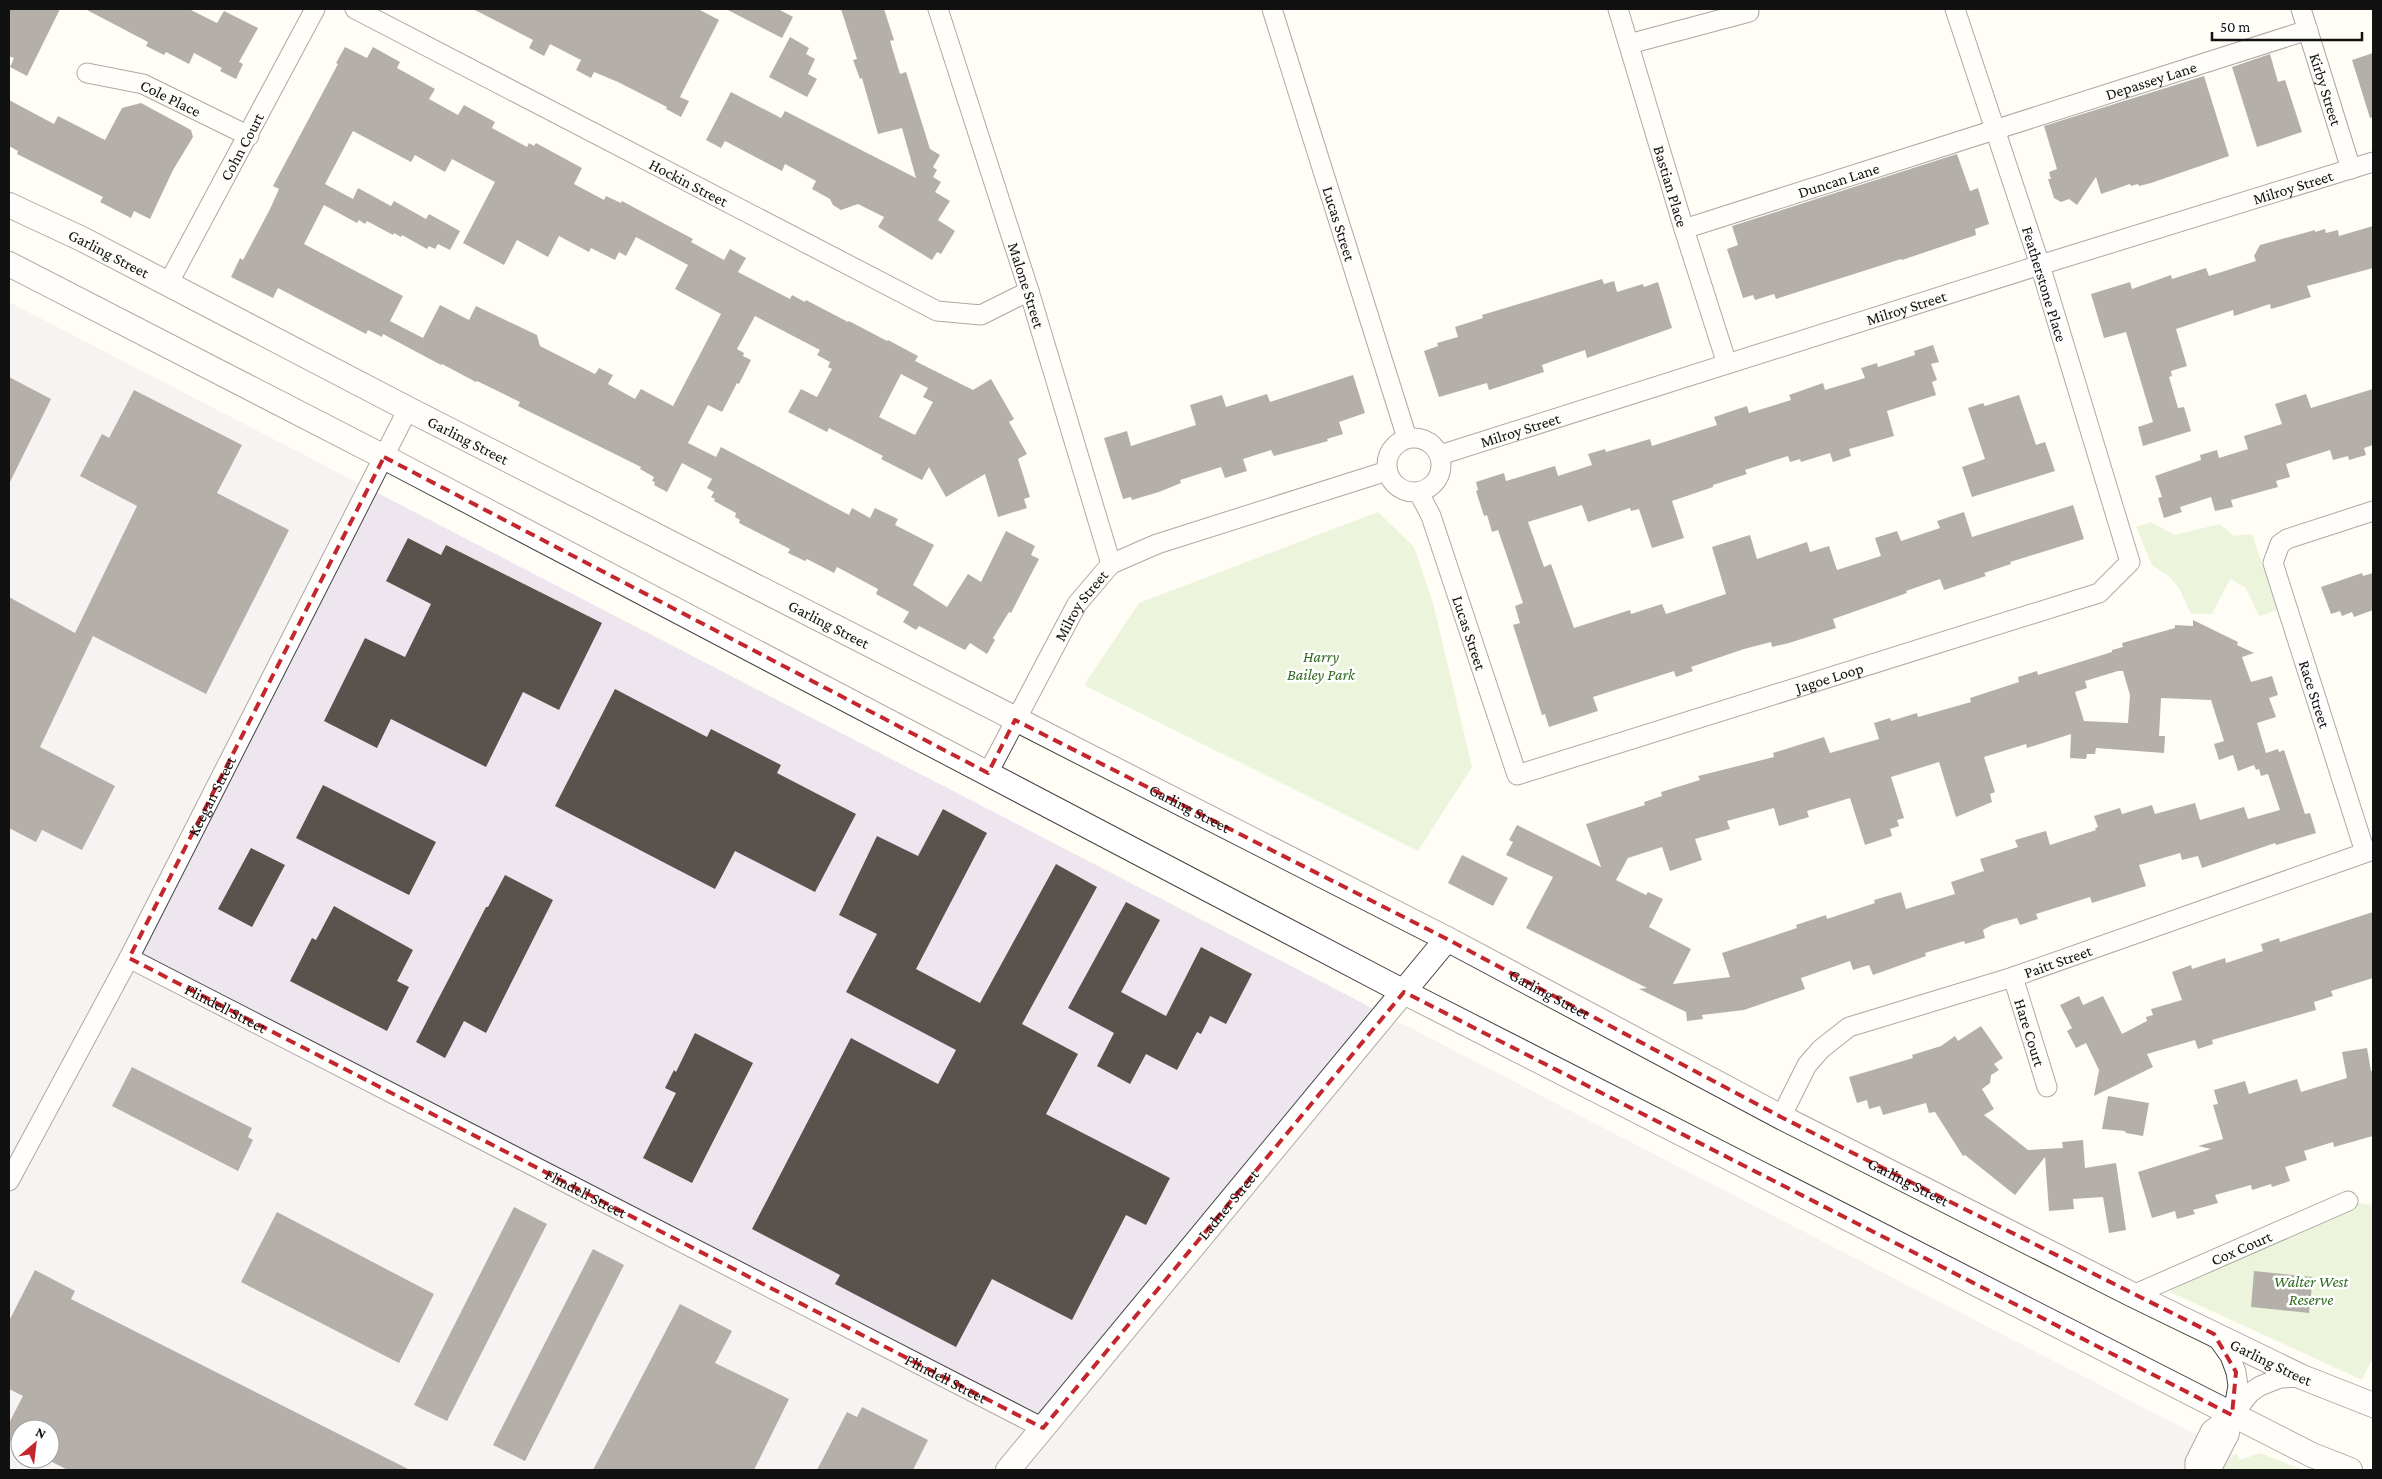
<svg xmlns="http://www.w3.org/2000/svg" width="2382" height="1479" font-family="'Crimson Pro',serif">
  <rect width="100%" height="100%" fill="#fffdf5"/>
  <path fill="#eee6ef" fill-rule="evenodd" d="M9,302L2239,1457L2254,1470H9ZM20,1429H50V1459H20Z"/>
  <path fill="#d5ebbd" d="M1378,512L1414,547L1433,603L1472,767L1418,851L1084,685L1139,603Z
    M2151,522L2174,535L2220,524L2234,536L2252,534L2278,610L2259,616L2246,588L2230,579L2212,614H2191L2180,590L2170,577L2152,565L2136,527Z
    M2358,1203L2373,1205V1358L2362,1380L2170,1292L2174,1284Z
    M2237,1453L2240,1460L2260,1453L2303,1470H2219Z"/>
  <path fill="#5a524d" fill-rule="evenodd" d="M9,9H60L27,76L10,67L14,58L9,56Z
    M85,9H189L217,23L224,11L258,28L239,62L243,64L236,79L220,71L222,68L194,53L189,64L166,52L164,55L146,46L148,42Z
    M473,9H698L719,20L680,97L689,101L681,117L666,109L667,107L618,82L594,72L591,78L576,70L581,60L550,44L544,56L529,48L533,40Z
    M726,9H778L793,17L782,38Z
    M841,9H884L894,40L890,41L900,74L906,72L930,149L940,155L933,167L937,170L933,177L941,182L935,192L950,201L938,220L955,231L941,254L937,252L932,260L878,227L884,217L858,204L841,210L833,205L830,199L812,189L816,181L785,164L782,171L725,141L721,148L706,140L731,92L781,118L785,111L916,178L902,128L878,134L862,78L860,79L853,60L857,59Z
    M790,37L809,48L806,54L815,59L808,74L817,79L807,97L769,77Z
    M345,47L367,58L373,47L400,62L397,68L435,89L429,99L458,115L464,105L495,122L492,128L527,147L529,143L534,146L536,143L582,168L574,184L604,200L606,196L621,203L622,201L693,239L691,242L724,260L730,249L746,258L738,272L790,299L792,295L805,302L806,300L848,322L849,321L887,341L888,340L918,356L915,361L973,390L991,379L1014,419L1009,422L1027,454L1018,459L1030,497L1024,499L1027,508L998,517L985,474L946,497L929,467L922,480L881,459L883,456L829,428L827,432L788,412L801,389L817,397L832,369L828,367L830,362L817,355L820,350L755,316L737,349L744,353L743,356L751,360L739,384L737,383L722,412L708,405L688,443L716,457L721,447L849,515L852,508L870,518L875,508L898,519L895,525L934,545L913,585L947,607L968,574L981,582L1006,531L1035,546L1031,555L1039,559L1011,613L1009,612L993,638L995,640L987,654L970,643L965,650L919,626L916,630L903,622L909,612L876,594L878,589L837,567L834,573L807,559L805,561L788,553L790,549L739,523L740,520L735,517L736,513L714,501L715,499L711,497L714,492L707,488L712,479L682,463L667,492L654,485L655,482L652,481L654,477L640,469L641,467L518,406L520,402L477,381L476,382L442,364L441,365L383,334L382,337L368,330L366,334L278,288L273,298L231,277L240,258L243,260L270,209L279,189L273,186L338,64L336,63ZM353,131L411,162L415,155L445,172L452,159L495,182L463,243L504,265L517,240L548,257L559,236L589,252L591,248L615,260L619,252L626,256L636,237L688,265L675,289L721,314L673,406L641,389L635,399L608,384L613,375L599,368L595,374L540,346L537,335L476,306L469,320L440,305L423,338L390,321L403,296L304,244L324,205L357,223L359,220L365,224L367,221L393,235L394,233L401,237L402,235L427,249L429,246L435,249L438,244L450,250L460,231L429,214L426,219L394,201L391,206L358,188L353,199L325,184ZM901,374L928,388L923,397L933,402L915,435L879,417Z
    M2373,53V117L2370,118L2352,60Z
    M2270,54L2278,82L2285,80L2302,132L2257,147L2232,67Z
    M2204,76L2229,156L2151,183L2139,186L2138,184L2131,186L2130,184L2101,194L2096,177L2077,205L2069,199L2061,202L2054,198L2048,179H2051L2049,172L2057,169L2044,126Z
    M9,100L54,124L58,116L105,140L122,108L141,103L191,130L193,137L173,170L150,219L134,211L131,218L100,202L103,197L17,154L18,151L9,146Z
    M1957,154L1970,191L1978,188L1989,224L1975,229L1976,235L1902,260L1901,259L1776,299L1774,294L1755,300L1753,295L1743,298L1727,249L1738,245L1732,226Z
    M2373,226V268L2307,286L2311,297L2271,309L2270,304L2234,316L2233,310L2176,329L2187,366L2171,371L2172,376L2169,377L2178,408L2184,407L2191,431L2143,446L2138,427L2153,422L2126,332L2104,338L2091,294L2130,282L2132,289L2171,275L2172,279L2206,268L2209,276L2256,261L2254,256L2260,245L2315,230V232L2325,229L2326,233L2338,230L2339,236Z
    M1602,279L1604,284L1614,281L1617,292L1643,284L1644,287L1658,282L1672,328L1587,358L1585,350L1556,360L1542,365L1544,372L1489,390L1487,383L1439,397L1424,351L1438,346L1437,343L1458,337L1455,327L1483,318L1482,315Z
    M1933,345L1939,362L1931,364L1937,380L1932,382L1936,395L1887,411L1894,436L1849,449L1851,456L1833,462L1830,453L1801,462L1800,459L1790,462L1788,456L1745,470L1747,474L1713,485V487L1672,501L1684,538L1652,548L1639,509L1631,511L1630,508L1588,522L1582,505L1528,522L1544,567L1551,564L1574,628L1630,610L1631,614L1662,604L1666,614L1726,594L1712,547L1750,535L1757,559L1807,542L1810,552L1829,546L1837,570L1881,556L1875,538L1897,531L1901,541L1940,528L1937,521L1964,512L1972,537L2073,505L2084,539L2010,562L2011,564L1984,573L1986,576L1944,590L1940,579L1906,591L1907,593L1833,619L1836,628L1789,643L1772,647L1771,642L1744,649L1691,667L1693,671L1676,677L1674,671L1593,697L1598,711L1549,727L1545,714L1542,715L1513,625L1520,623L1515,606L1523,603L1498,530L1492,532L1487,515L1484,516L1476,491L1478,490L1476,482L1504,473L1506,481L1555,466L1558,476L1592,465L1588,454L1605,449L1606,452L1650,439L1652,446L1717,425L1714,417L1747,406L1749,413L1791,400L1789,395L1823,383L1825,390L1865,378L1861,368L1877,363L1878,367L1915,355L1914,351Z
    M1353,375L1365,413L1339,422L1343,434L1327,439L1328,441L1274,456L1271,450L1243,459L1247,471L1225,478L1221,467L1180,480L1181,483L1159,492L1132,500L1131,497L1123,499L1104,438L1127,431L1131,446L1196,425L1190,405L1222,395L1226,407L1267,394L1270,402Z
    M9,377L51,399L9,484Z
    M2373,389V445L2364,448L2366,455L2349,460L2348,456L2333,460L2330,450L2286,464L2290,477L2276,481L2278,487L2231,500L2233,507L2215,511L2211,497L2180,507L2182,512L2164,518L2158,498L2162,497L2155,476L2201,460L2200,455L2217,450L2219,458L2248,449L2244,436L2282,424L2275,404L2306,394L2311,408Z
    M134,390L242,445L217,493L289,530L206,694L93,636L40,747L115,786L82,850L42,830L36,842L9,828V597L75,633L137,506L80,476L102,434L109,438Z
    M2019,395L2036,445L2045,442L2055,471L1972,497L1962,467L1985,459L1968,408L1983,403L1985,406Z
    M408,538L441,555L446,545L602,623L559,710L523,692L486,767L391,719L377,748L324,721L365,638L405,657L431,604L386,581Z
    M2362,573L2363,576L2373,573V610L2354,617L2352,612L2342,616L2340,611L2331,614L2321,587Z
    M2193,620L2238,642L2237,645L2254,653L2242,657L2251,682L2272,676L2278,695L2269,698L2276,717L2257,723L2266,753L2278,749L2279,752L2284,750L2305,814L2310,813L2316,833L2276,845L2275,843L2202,868L2198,856L2182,860L2180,853L2139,865L2146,886L2092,903L2090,897L2036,914L2038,919L2020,925L2017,918L1992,925L1983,930L1985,938L1965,944L1964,941L1925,953L1926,956L1873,975L1869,965L1853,970L1850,961L1801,978L1805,989L1744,1010L1702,1015L1703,1019L1687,1021L1686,1012L1639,989L1647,988L1526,928L1553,877L1506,855L1513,842L1509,840L1517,825L1601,867L1586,824L1645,805L1644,802L1662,796L1661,792L1700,780L1698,776L1774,757L1773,753L1824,737L1830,753L1879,739L1874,723L1890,718L1891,721L1917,713L1918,717L1971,702L1970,698L2019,682L2018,677L2037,671L2038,675L2112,652V650L2123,647L2122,643L2175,628V625L2193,626ZM2118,671H2123L2130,695L2128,723L2084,721L2075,692L2087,688L2085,681ZM2161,698L2211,700L2224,741L2214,744L2219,760L2233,755L2238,771L2254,765L2256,770L2259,769L2261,776L2268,774L2280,810L2248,819L2244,807L2200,820L2195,803L2155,814L2152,805L2122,814L2120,808L2094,816L2098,827L2095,828L2096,830L2050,845L2046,831L2015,840L2018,847L1980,859L1984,871L1951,882L1955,894L1906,909L1901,892L1874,900L1875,903L1827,919L1826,915L1796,925L1797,928L1722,953L1730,977L1673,984L1691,949L1649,927L1663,899L1648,892L1646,895L1616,880L1628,858L1662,847L1670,871L1702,860L1695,839L1730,829L1727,821L1774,808L1779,826L1809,817L1807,811L1850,798L1865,845L1892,836L1890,829L1899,826L1897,820L1904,818L1891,777L1939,762L1956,817L1992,802L1990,794L1995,792L1984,757L2026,744L2027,748L2071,734L2070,758L2086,759L2087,754H2095L2096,748L2164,753L2165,736H2159Z
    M615,689L707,737L711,729L781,765L777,773L856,814L815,892L735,851L715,889L555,806Z
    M323,785L436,842L409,895L296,838Z
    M943,809L987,833L916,969L980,1003L1056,864L1097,887L1022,1024L1078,1054L1046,1114L1170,1178L1146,1225L1126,1215L1072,1320L992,1279L956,1347L835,1284L840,1275L752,1229L851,1038L938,1084L956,1050L846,992L877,934L839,915L877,836L918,856Z
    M251,848L285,865L252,927L218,909Z
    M1462,855L1508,878L1493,906L1448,883Z
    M505,875L553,900L486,1033L464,1021L445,1058L416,1042L486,907H488Z
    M1126,902L1160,920L1121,992L1166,1016L1201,947L1252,974L1226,1024L1210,1016L1201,1034L1197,1032L1177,1070L1146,1054L1130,1084L1097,1066L1114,1033L1068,1008Z
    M334,906L413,950L397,981L409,987L387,1031L290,981L312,938L316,940Z
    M2373,912V978L2331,991L2333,996L2314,1002L2316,1010L2212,1040L2213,1044L2198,1049L2195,1040L2147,1054L2153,1067L2094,1096L2099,1070L2086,1043L2076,1048L2067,1031L2072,1028L2060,1005L2079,996L2083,1005L2103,996L2122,1034L2147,1021L2146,1017L2153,1015L2151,1009L2182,1000L2172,972L2191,965L2192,969L2225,958L2226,963L2263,951L2261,944L2279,938L2280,942Z
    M1981,1026L2003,1058L1994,1064L1999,1070L1991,1075L1990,1083L1982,1089L1994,1109L1984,1115L2028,1150L2063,1148L2062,1142L2083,1140L2085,1168L2116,1163L2126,1230L2109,1233L2103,1197L2073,1199L2074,1209L2049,1211L2045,1157L2015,1195L1965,1155L1963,1156L1935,1112L1929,1113L1926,1103L1883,1115L1880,1106L1869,1109L1867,1100L1857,1103L1849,1077L1913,1058L1912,1055L1941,1046L1955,1036L1958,1041Z
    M695,1033L753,1063L692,1183L643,1158L676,1093L665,1088L674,1070L676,1072Z
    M2367,1048L2371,1071H2373V1136L2334,1147L2333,1142L2304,1151L2307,1160L2285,1167L2290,1181L2272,1187L2271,1184L2252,1190L2251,1185L2215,1195L2218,1203L2193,1210L2195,1214L2177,1219L2175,1211L2152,1218L2138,1172L2211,1149L2198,1146L2223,1139L2213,1105L2218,1104L2214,1090L2245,1081L2249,1094L2297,1079L2301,1092L2347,1078L2342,1052Z
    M132,1067L252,1128L248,1137L253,1140L238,1171L112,1106Z
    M2108,1096L2149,1103L2143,1136L2126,1133L2125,1131L2102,1129Z
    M514,1207L547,1224L447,1421L414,1405Z
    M277,1212L434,1294L399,1363L241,1282Z
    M593,1249L624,1265L525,1461L493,1445Z
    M35,1270L75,1291L71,1299L410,1470H68L46,1459H50V1429H20V1446L9,1440V1423L23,1396L9,1389V1321Z
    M2254,1271L2313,1277L2309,1313L2251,1307Z
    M680,1304L732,1331L715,1363L789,1399L754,1470H593Z
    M862,1407L928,1440L913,1470H817L847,1412L857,1417Z"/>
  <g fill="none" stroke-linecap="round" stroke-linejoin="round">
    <defs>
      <g id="minor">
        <path id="s1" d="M355,9L937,311L981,315L1029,291"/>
        <path id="s2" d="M938,9L1029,291L1111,564"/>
        <path id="s3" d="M1272,9L1407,438"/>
        <path id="s4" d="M1618,9L1684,229L1727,364"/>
        <path id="s5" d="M2301,9L2351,169"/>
        <path d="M1629,44L1749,12"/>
        <path id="s6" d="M87,73L143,84L249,136"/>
        <path id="s7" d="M1684,229L2308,30"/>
        <path id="s8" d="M168,284L315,9"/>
        <circle cx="1414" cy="465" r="27"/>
        <path id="s9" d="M1440,455L2040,265L2373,162"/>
        <path id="s10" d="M1419,493L1431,516L1517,775L2099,593L2130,562L2040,265L1955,9"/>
        <path id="s11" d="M988,773L1077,604L1111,564L1157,544L1387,471"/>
        <path d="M2365,852L2273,563L2280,544L2287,539L2373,511"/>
        <path id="s12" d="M129,958L1043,1428"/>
        <path id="s13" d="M2013,977L2047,1087"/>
        <path id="s14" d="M1781,1117L1807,1065L1821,1049L1849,1027L2013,977L2373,850"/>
        <path id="s15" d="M9,1181L129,958L408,409"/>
        <path id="s16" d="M2133,1295L2348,1201"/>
        <path d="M2195,1470V1462L2211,1430L2232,1415L2250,1393L2260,1386L2280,1378L2302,1377"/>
        <path d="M2211,1470L2229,1435L2238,1386L2236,1372L2230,1356L2215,1335"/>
      </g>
      <g id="tertiary">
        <path id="s17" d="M9,205L82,239L408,409L1447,939L1781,1117L2133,1295L2302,1377L2373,1405"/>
        <path d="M9,264L384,457L1404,992L2312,1455L2350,1470"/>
        <path id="s18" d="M1008,1470L1447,939"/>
      </g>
    </defs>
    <use href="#minor" stroke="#444" stroke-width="21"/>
    <use href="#tertiary" stroke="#444" stroke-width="26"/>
    <use href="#minor" stroke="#fff" stroke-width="19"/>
    <use href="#tertiary" stroke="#fff" stroke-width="24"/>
  </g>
  <path d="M0 0H2382V1479H0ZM384,457L988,773L1015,720L1447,939L1781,1117L2214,1334L2236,1372L2232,1415L1404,992L1043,1428L129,958Z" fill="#fffdf5" fill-opacity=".55" fill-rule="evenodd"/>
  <path fill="none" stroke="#c4262e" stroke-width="4" stroke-dasharray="10 6" stroke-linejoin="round" d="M384,457L988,773L1015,720L1447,939L1781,1117L2214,1334L2236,1372L2232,1415L1404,992L1043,1428L129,958Z"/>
  <g text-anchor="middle" stroke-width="5" stroke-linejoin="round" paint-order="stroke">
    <g font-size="16" fill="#111" stroke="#fff">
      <text dy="6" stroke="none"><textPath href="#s7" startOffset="490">Depassey Lane</textPath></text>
      <text dy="6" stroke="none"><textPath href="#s5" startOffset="84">Kirby Street</textPath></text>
      <text dy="6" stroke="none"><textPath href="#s6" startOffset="88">Cole Place</textPath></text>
      <text dy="6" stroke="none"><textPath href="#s8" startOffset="156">Cohn Court</textPath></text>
      <text dy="6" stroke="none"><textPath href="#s7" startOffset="162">Duncan Lane</textPath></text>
      <text dy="6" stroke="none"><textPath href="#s1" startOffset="376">Hockin Street</textPath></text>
      <text dy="6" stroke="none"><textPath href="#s4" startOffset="185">Bastian Place</textPath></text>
      <text dy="6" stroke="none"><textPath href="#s9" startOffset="894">Milroy Street</textPath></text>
      <text dy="6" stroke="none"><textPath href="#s3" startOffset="225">Lucas Street</textPath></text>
      <text dy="6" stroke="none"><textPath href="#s17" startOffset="111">Garling Street</textPath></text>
      <text transform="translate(2045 284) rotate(73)" y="6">Featherstone Place</text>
      <text dy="6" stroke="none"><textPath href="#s2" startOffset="290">Malone Street</textPath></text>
      <text dy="6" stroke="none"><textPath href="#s9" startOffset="489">Milroy Street</textPath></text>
      <text dy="6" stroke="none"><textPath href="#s9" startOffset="84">Milroy Street</textPath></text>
      <text dy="6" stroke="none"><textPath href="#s17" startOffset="516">Garling Street</textPath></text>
      <text dy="6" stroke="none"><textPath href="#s11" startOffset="192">Milroy Street</textPath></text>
      <text dy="6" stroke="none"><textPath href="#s17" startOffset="921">Garling Street</textPath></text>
      <text dy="6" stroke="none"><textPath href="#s10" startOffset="149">Lucas Street</textPath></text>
      <text dy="6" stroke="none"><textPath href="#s10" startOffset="626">Jagoe Loop</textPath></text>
      <text transform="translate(2315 694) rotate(72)" y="6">Race Street</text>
      <text dy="6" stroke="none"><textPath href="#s15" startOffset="435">Keegan Street</textPath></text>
      <text dy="6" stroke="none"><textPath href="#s17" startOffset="1326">Garling Street</textPath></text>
      <text dy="6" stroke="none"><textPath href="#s14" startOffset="334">Paitt Street</textPath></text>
      <text dy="6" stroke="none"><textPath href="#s17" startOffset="1731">Garling Street</textPath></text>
      <text dy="6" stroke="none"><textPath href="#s12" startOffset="109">Flindell Street</textPath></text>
      <text dy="6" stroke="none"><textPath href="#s13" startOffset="58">Hare Court</textPath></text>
      <text dy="6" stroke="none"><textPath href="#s17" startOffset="2136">Garling Street</textPath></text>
      <text dy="6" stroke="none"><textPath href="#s12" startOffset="514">Flindell Street</textPath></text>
      <text dy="6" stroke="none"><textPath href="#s18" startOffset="345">Ladner Street</textPath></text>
      <text dy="6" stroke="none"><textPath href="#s16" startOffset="118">Cox Court</textPath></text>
      <text dy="6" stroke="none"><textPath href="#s17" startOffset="2541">Garling Street</textPath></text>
      <text dy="6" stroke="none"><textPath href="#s12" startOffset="919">Flindell Street</textPath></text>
    </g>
    <g font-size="16" font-style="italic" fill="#2f6b1f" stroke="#fff">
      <text x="1321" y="662">Harry<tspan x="1321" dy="18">Bailey Park</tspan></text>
      <text x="2311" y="1287">Walter West<tspan x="2311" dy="18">Reserve</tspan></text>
    </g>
  </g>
  <rect width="2382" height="1479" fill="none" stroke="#111111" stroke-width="20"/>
  <g transform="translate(35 1444) rotate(28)"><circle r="24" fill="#ffffff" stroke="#a0a0a0"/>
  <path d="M0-4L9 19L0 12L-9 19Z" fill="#c4262e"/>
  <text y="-8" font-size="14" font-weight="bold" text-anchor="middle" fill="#111111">N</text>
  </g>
  <path d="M2212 32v8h150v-8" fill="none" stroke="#111111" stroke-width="2.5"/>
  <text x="2220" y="32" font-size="15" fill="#111111" stroke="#ffffff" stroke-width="4" paint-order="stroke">50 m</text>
</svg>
